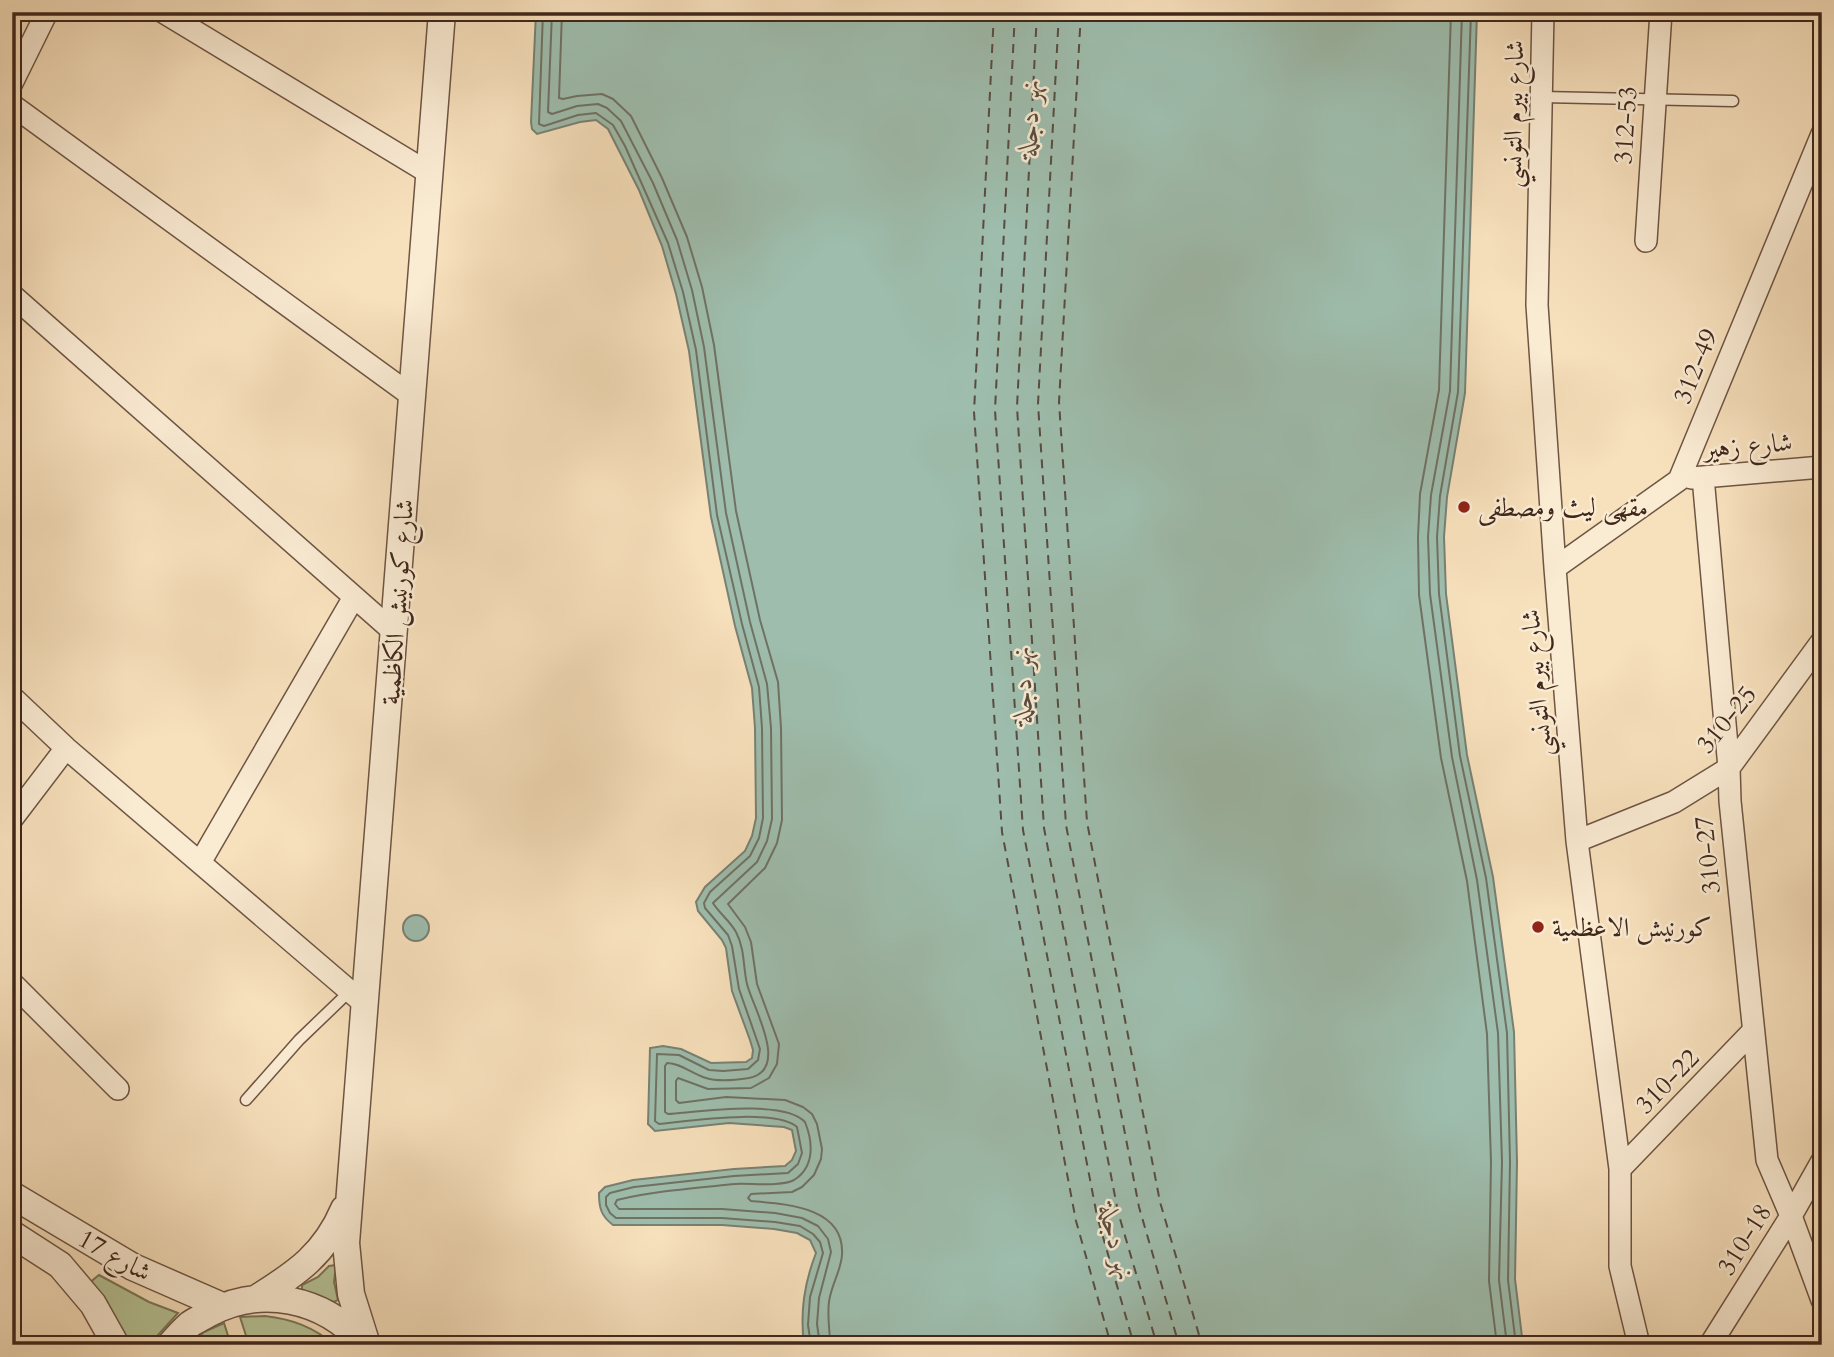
<svg xmlns="http://www.w3.org/2000/svg" width="1834" height="1357" font-family="Cardo,Amiri,serif">
  <rect width="100%" height="100%" fill="#f7e0bc"/>
  <filter id="stains"><feTurbulence type="fractalNoise" baseFrequency=".00286" numOctaves="4"/><feColorMatrix values="0 0 0 0 .2 0 0 0 0 .09 0 0 0 0 .02 0 0 0 .5 -.17"/></filter>
  <radialGradient id="worn" r=".72"><stop offset=".6" stop-color="#630" stop-opacity="0"/><stop offset="1" stop-color="#630" stop-opacity=".3"/></radialGradient>
  <path fill="#b6c396" stroke="#7b7559" stroke-width="2" d="M336,1265L334,1282L338,1300L334,1302L302,1290V1285L318,1277L329,1266Z
    M99,1275L149,1302L178,1313L149,1345H129L88,1284Z
    M265,1316C292,1319 313,1327 335,1345H249L240,1317Z
    M224,1323L231,1345H189L204,1332Z"/>
  <path fill="#9ebdad" stroke="#788173" stroke-width="2" d="M536,12H1477L1465,393L1447,497L1444,537L1446,594L1467,755L1493,877L1514,1032L1517,1162L1515,1279L1523,1345H804C800,1312 804,1284 816,1253L810,1240L797,1233L774,1229L722,1225H613C601,1216 599,1208 599,1193L605,1187L633,1180L734,1169L785,1166L792,1160L796,1151L792,1130L784,1127L729,1123L655,1131L648,1124L650,1048L663,1046L681,1049L711,1063L746,1062L752,1058L753,1050L750,1040L732,991L726,948L722,940L698,911L696,902L705,887L745,851L752,836L756,818L755,728L752,688L735,626L711,517L689,351L676,294L662,246L639,190L608,129L596,120L580,122L537,134L532,129L531,122Z
    M403 928a13 13 0 1 1 26 0a13 13 0 1 1-26 0Z"/>
  <g fill="none" stroke-linecap="round" stroke-linejoin="round">
    <path stroke="#6f7264" stroke-width="2" d="M543,12L539,124L544,126L578,115L596,113L613,125L625,146L668,243L683,292L696,350L717,515L742,624L759,687L762,728L763,818L759,838L750,856L710,892L704,903L705,908L728,935L732,946L739,989L760,1049L758,1060L748,1069L723,1071L709,1070L679,1055L657,1054L655,1121L659,1124C689,1121 775,1108 797,1127L802,1153L798,1164L788,1173L734,1176L634,1187L610,1193L606,1197V1205L610,1213L616,1218H722L775,1222L800,1226L813,1234L820,1242L823,1253L810,1297L808,1325L811,1345
      M552,12L548,112L552,114L577,106L598,104L607,108L621,121L653,183L677,240L692,290L704,347L726,513L750,622L767,684L771,728L772,819L767,841L757,862L713,903C719,913 730,921 736,932C745,949 743,967 747,984C752,1006 791,1070 749,1078C736,1080 718,1082 706,1078C692,1074 681,1063 667,1063L665,1066V1112L668,1114C698,1112 784,1099 805,1122C813,1142 815,1167 794,1180C781,1187 750,1183 735,1184C696,1188 654,1191 617,1200L615,1204L619,1209H722L775,1213L802,1218L818,1226L828,1239L831,1252L819,1298L817,1324L820,1345
      M562,12L559,98L563,99L577,96L602,94L613,99L631,116L662,178L687,237L702,287L714,345L736,511L760,620L778,682L781,728L782,820L777,843L765,868L728,904L745,927L751,942L757,984L779,1044L777,1064L769,1078L751,1088L708,1089L678,1078L676,1081V1100L679,1103L726,1097L785,1100L803,1107L812,1114L817,1124L822,1149L821,1159L814,1175L802,1187L792,1192L751,1194L748,1198L751,1201C784,1204 845,1206 842,1255C841,1271 831,1285 829,1302C827,1316 830,1330 830,1345
      M1451,12L1439,390L1420,494L1418,537L1419,595L1441,758L1467,881L1487,1034L1491,1162L1489,1281L1497,1345
      M1462,12L1450,391L1431,495L1428,537L1430,594L1452,757L1477,880L1498,1033L1502,1162L1499,1280L1507,1345
      M1471,12L1458,392L1440,496L1437,537L1439,594L1460,756L1486,878L1507,1033L1510,1162L1508,1280L1516,1345"/>
    <path stroke="#584c40" stroke-width="2" stroke-dasharray="9 7" stroke-linecap="butt" d="M994,12L974,412L1002,832L1076,1221L1111,1345
      M1015,12L995,410L1023,830L1097,1216L1134,1345
      M1037,12L1017,407L1044,828L1118,1212L1157,1345
      M1059,12L1038,404L1066,825L1139,1207L1179,1345
      M1081,12L1059,402L1087,822L1160,1202L1202,1345"/>
    <defs>
      <path id="service" d="M1761,13V12
        M1542,97L1733,101
        M246,1100L299,1040L350,991"/>
      <path id="minor" d="M163,12L429,173
        M1543,12L1537,305L1555,568L1577,841L1620,1169V1266L1639,1345
        M12,83L47,12
        M12,105L412,396
        M1646,241L1661,12
        M12,295L394,632
        M1703,477L1729,768L1730,801L1767,1160L1791,1216L1822,1300
        M1691,478L1822,467
        M1555,568L1679,480L1822,134
        M12,697L66,748L366,1005
        M12,819L66,748
        M1577,841L1674,802L1729,768L1822,641
        M201,861L354,597
        M12,983L118,1089
        M1620,1169L1753,1031
        M1710,1345L1791,1216L1822,1161"/>
      <path id="tertiary" d="M12,1195L133,1267L222,1306
        M12,1234L60,1265L93,1304L116,1345
        M257,1298C297,1273 325,1254 344,1209
        M170,1345C176,1338 182,1331 189,1325C194,1321 201,1318 208,1314C261,1285 323,1298 363,1343
        M367,1345L351,1294L346,1243L442,12"/>
    </defs>
    <use href="#service" stroke="#6e5544" stroke-width="13"/>
    <use href="#minor" stroke="#6e5544" stroke-width="24"/>
    <use href="#tertiary" stroke="#6e5544" stroke-width="29"/>
    <use href="#service" stroke="#faebd3" stroke-width="10"/>
    <use href="#minor" stroke="#faebd3" stroke-width="21"/>
    <use href="#tertiary" stroke="#faebd3" stroke-width="26"/>
  </g>
  <g fill="#8f2418" stroke="#faebd3" stroke-width="2.5">
    <circle cx="1464" cy="507" r="7"/>
    <circle cx="1538" cy="927" r="7"/>
  </g>
  <g text-anchor="middle" stroke-width="5" stroke-linejoin="round" paint-order="stroke">
    <g font-size="26" fill="#40271c" stroke="#faebd3">
      <text transform="translate(1513 114) rotate(-89)" y="9">شارع بيرم التونسي</text>
      <text transform="translate(1625 125) rotate(-86)" y="9">312-53</text>
      <text transform="translate(1695 366) rotate(-68)" y="9">312-49</text>
      <text transform="translate(1748 445) rotate(-5)" y="9">شارع زهير</text>
      <text transform="translate(397 602) rotate(-86)" y="9">شارع كورنيش الكاظمية</text>
      <text transform="translate(1536 683) rotate(-95)" y="9">شارع بيرم التونسي</text>
      <text transform="translate(1726 719) rotate(-51)" y="9">310-25</text>
      <text transform="translate(1707 855) rotate(-96)" y="9">310-27</text>
      <text transform="translate(1667 1081) rotate(-46)" y="9">310-22</text>
      <text transform="translate(1744 1239) rotate(-58)" y="9">310-18</text>
      <text transform="translate(115 1255) rotate(29)" y="9">شارع 17</text>
    </g>
    <g font-size="26" fill="#40271c" stroke="#faebd3" text-anchor="start">
      <text x="1478" y="516">مقهى ليث ومصطفى</text>
      <text x="1552" y="936">كورنيش الاعظمية</text>
    </g>
    <g font-size="28" font-style="italic" fill="#584c40" stroke="#faebd3">
      <text transform="translate(1028 118) rotate(-88)" y="10">نهر دجلة</text>
      <text transform="translate(1021 685) rotate(-92)" y="10">نهر دجلة</text>
      <text transform="translate(1118 1242) rotate(75)" y="10">نهر دجلة</text>
    </g>
  </g>
  <rect width="1834" height="1357" fill="none" stroke="#f7e0bc" stroke-width="42"/>
  <rect x="14" y="14" width="1806" height="1329" fill="none" stroke="#40271c" stroke-width="3.5"/>
  <rect x="21" y="21" width="1792" height="1315" fill="none" stroke="#40271c" stroke-width="2"/>
  <rect width="100%" height="100%" filter="url(#stains)"/>
  <rect width="100%" height="100%" fill="url(#worn)"/>
</svg>
